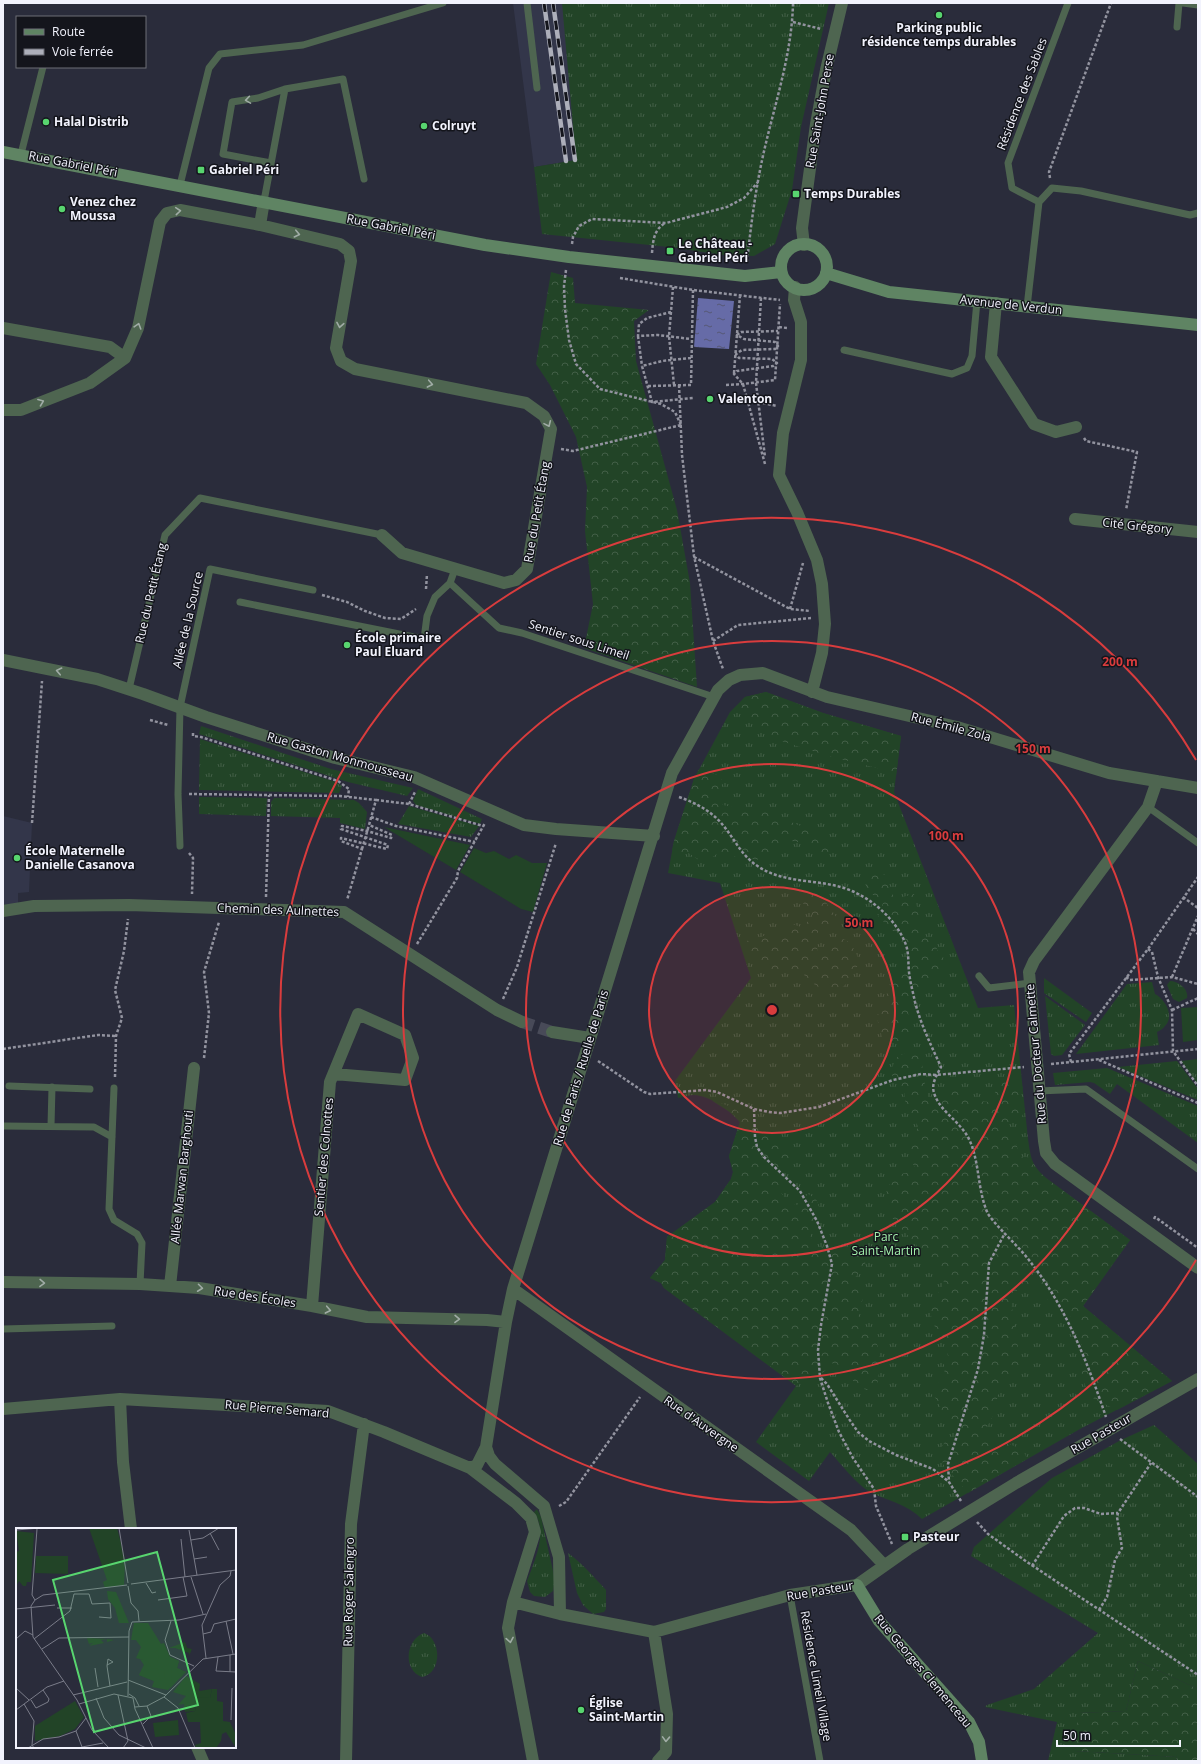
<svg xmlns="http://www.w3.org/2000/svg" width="1201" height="1764" font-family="'Open Sans',sans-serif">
  <defs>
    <pattern id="grass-tufts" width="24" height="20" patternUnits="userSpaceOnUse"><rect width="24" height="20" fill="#224427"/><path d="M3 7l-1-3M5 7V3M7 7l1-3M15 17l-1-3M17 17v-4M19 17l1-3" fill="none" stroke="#435f47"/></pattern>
    <pattern id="forest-crowns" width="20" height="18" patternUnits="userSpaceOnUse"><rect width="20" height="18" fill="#224427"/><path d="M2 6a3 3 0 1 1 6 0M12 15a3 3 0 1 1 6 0" fill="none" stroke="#435f47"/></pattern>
    <pattern id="water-ripples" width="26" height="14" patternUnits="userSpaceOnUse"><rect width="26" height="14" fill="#666ba7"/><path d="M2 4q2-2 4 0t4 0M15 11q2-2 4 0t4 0" fill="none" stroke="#565875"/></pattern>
  </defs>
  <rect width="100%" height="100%" fill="#2a2c3b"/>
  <path fill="#33364a" d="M513,3H658L661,146L534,167Z
    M3,816L32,823L29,892L18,893V904L3,905Z"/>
  <path fill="url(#grass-tufts)" d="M562,3H829L801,127L792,190L775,244L754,256L723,255L669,247L542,234L534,167L576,160Z
    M766,692L823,713L901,736L894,792L978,1008L1014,1005L1028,1139C1031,1159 1031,1164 1046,1178L1130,1240L1083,1306L1172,1381L1080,1429L922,1519C907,1504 888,1501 870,1492C856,1484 841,1464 830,1452L809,1481L756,1442L796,1386L664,1288L661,1283L650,1278L665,1260L667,1237L715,1202L731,1179L733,1172L729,1156L740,1122C729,1110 711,1096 694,1095C689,1095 683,1097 678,1098L675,1081L751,978L720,883L668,873L674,841L694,779L730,712L745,697Z
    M201,726L331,769L413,788L407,796L348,782L199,734Z
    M200,739L336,782L342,786L339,793L199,790Z
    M418,789L482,819L480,824L416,805L413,801Z
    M199,797L267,798L266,816L199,814Z
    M274,798L354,800L359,803L367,812L365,829L340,823V818L271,816V802Z
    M409,806L479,826L471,837L398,824Z
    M1044,978L1092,1013L1086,1022L1044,993Z
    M1170,981C1178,981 1189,989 1187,998L1179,1002L1173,999L1167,985Z
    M1152,982L1155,994C1165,999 1175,1016 1165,1026C1163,1029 1160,1030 1157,1032L1159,1045L1076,1054L1127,984Z
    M1045,996L1085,1025L1062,1055L1054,1056L1051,1054Z
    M1198,1059V1085L1181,1061Z
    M1177,1061L1198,1089V1100L1118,1067Z
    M1107,1068L1198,1106V1143L1117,1084L1110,1094L1094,1083L1090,1082L1055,1085L1053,1073Z
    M1154,1425L1198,1464V1689L1138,1661L1126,1711L1079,1713L1075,1751L1177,1757L1176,1761H1048L1057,1722L985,1707L987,1705L1034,1689L1098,1633L971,1556L974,1547L1052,1478L1121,1440Z
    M537,1509L541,1517L555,1580L553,1591L545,1597L534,1596L530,1592L527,1581C535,1560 548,1533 534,1512Z
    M568,1553C582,1563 594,1577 606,1590V1609L604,1612L593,1614L583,1605L577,1593Z
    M424,1633C442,1639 442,1674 422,1677C402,1670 406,1639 424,1633Z"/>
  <path fill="url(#forest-crowns)" d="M551,272L573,278L575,303L649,310L634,321L636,361L677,510L690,583L697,687L584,648L593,604L585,531L587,487L576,437L550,385L536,364Z
    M766,692L823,713L901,736L896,776L877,768L828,756L772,738L738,705L745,697Z
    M699,769L721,776L722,784L717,795L723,805L741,809H760L772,812L784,819L830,838L831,849L826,854H815C805,843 797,840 782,841L763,860L741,858L718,853L710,859L702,862L687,852L678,854L672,850L674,841L694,779Z
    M868,871L883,873L895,899L914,894L924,937H932L939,954L946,960V969C931,977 921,993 909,1005L908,1020L913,1031L909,1039L898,1042L883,1041L877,1018L896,971L912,964L899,937L878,916L883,903L866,889Z
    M813,892L822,897L837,918L832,927L818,932L817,955L824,952L833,938C837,938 843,939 846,940C852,944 860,957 858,964C855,974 841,995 829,992C818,989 809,980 801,972C781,974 764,974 755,953L747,955L742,949L746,941L756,940L767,934L782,933L786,925L792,924L801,927L813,917L803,903L804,893Z
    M908,1051L921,1057L926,1092L932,1105L945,1089L967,1092L978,1101L990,1102L998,1087L1007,1079L1023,1087L1019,1102L1025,1109L1021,1119L1005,1125L1015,1136L1019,1157L1031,1158L1035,1168L1046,1178L1130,1240L1083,1306L1172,1381L1117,1410L1094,1399L1085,1385L1081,1371L1082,1343L1080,1329L1065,1310L1047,1299L1038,1289L1025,1285L1010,1295L1018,1347L1023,1361L1016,1375L1006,1382L999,1392L991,1421L986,1427L987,1436L996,1446L1007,1443L1023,1450L1027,1459L968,1493L943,1464L940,1449L947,1439L962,1441L965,1436L954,1421L943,1413L937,1400L927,1388L945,1380L944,1362L948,1356L945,1343L932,1322L930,1308L933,1298L940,1291L944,1282L936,1268L921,1254L916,1244L894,1221L883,1199L894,1176L916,1170C914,1165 911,1161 910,1156C907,1147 916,1135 918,1126L906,1108L904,1089L890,1073L896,1058Z
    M711,1100L732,1107L789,1150V1164L781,1163C787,1172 784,1181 779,1190L788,1202L797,1205L808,1194L816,1199L822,1215L810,1223C809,1232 810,1242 818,1248L838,1244L847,1252L863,1255C870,1269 859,1272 851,1281L863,1297L858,1320L859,1329C863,1331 868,1331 871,1334C883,1345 880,1374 876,1389L867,1390L855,1386C852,1373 842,1363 828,1363L826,1370L809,1382L801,1380L797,1386L664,1288L661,1283L650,1278L665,1260L667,1237L715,1202L731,1179L733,1172L729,1156L740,1122L733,1114Z
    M1138,1661L1198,1689V1761H1176L1177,1757L1075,1751L1078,1713L1126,1711Z"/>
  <path fill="#224427" d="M384,827L470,845L456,870Z
    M474,848L486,853L494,851L509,859L516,855L532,863H547L533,912L521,909L460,872Z
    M1198,1007V1040L1183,1042L1181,1008Z"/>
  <path fill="url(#water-ripples)" d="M698,298L734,301L729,349L694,347Z"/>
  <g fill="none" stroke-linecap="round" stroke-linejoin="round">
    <path stroke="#484a58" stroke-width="12" stroke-dasharray="12 6" stroke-linecap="butt" d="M522,1022L552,1032"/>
    <path stroke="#92939f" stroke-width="2.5" stroke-dasharray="3 2" stroke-linecap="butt" d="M793,22L821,29
      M1050,178L1049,172L1111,3
      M572,244L573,237L579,226L592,219L666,223L727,207L744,198L758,182
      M652,253C653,240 654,230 665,223
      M747,262C751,224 756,185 765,147C776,100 792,52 793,3
      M566,270L564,286L565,309L569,340L576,364L600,389L661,404L675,412L681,425
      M620,278L693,290L780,300
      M673,287L669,336L674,385
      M761,298L756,383L765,457
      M671,312L647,318L639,324L638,336L658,335L691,339
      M779,327L787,328
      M638,336L642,366
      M691,358L662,361L642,366L652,402L693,398
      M734,373L740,295
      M679,385L682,455L694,556L713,641L723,669
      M726,385L743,384L775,380L780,304
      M648,386L691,385L693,290
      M758,402L777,406
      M1084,438L1086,441L1137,452L1126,510
      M561,449L573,451L681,425
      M765,464L743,384L734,374L737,371L773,366L777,363L772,359L739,358L736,354L742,350L775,349L778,346L775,342L744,339L737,335L741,332L778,331
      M694,557L790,609L810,611
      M426,589L427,574
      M322,595L347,602L365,611L385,618L401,619L416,609
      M790,609L803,563
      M713,641L738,625L812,618
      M150,720L168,725
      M193,733V736L201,737L338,781L349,789L348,797
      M189,794L340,796L376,800L369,825L392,835L391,838L367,831L342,826L341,829L388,845L387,849L341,838V841L362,849L347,900
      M679,797C696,803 711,811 722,824C735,839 741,856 759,867C787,885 822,878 852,891C875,901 897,921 906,945C909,954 908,963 909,972C910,982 913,992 915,1002C921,1025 931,1045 941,1067C937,1075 931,1083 934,1093C940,1112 960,1121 969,1139C980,1162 977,1190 988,1214C1001,1232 1019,1246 1032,1264C1067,1309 1088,1364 1106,1417
      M376,800L409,804L483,826
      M409,804L415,792
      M371,817L396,826L475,842
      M32,823L42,681
      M362,849L369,825
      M189,853L193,858L192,894
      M266,897L269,795
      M1183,897L1198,908
      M1193,929L1198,934
      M417,944L457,878L458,871L485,823
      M1148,949L1152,952L1158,977L1172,1010L1173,1051L1198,1086
      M1126,977L1130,980L1172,977L1198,984
      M1172,977L1198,916
      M503,999L517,967L556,843
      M1172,1010L1198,998
      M3,1049L98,1035L116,1036
      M204,1058L209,1013L204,972L219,922
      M1099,1060L1198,1103
      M598,1061L644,1092L650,1094L706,1090L717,1092L754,1109L769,1112L780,1113L819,1107L893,1080L921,1074L936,1075L1024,1067
      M1071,1062L1069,1054L1148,949L1198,877
      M1051,1064L1198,1049
      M115,1077L116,1036L122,1018L115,990L124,951L128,919
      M754,1109L755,1137L757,1147L764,1157L800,1191L817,1221L827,1246L832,1264L821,1325L818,1350L820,1378L828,1403L839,1432L853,1458L874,1489L876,1506L892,1544
      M1154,1219L1155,1217L1198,1248
      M821,1378L827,1384L849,1419L858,1432L869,1441L896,1455L933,1469L949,1482
      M1120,1439L1198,1497
      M961,1501L949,1482L948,1464L978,1369L984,1335L989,1263L1005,1233
      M559,1506L566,1502L640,1397
      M977,1522L988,1534L1027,1562L1198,1675
      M1032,1566L1064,1516L1075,1508H1084L1101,1514L1118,1513
      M1099,1610L1107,1597L1115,1560L1122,1548L1117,1517L1118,1513L1151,1463"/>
    <path stroke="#4e6550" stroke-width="7" d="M527,3L537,88
      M1183,3L1198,5
      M1177,27L1179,3
      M21,154L43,67
      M271,163L223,154L232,102L258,98L285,89L343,79L364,179
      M180,185L209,68L220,54L303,45L443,3
      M264,201L285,89
      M1039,202L1012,188L1008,163L1068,3
      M1027,307L1039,202L1052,188L1081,191L1190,215L1198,213
      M844,350L952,374L967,368L972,356L977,301
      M450,583L499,628L522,633L714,697
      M240,602L424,639L427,616L435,597L450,583L455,569
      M129,689L165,535L200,498L382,535
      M1148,807L1198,843
      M180,846L178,794L180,707L210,569L313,590
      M979,976L989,988L1030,983
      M9,1086L90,1089
      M114,1088L109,1209L114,1220L137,1234L142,1243L140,1284
      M1038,1091L1086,1089L1198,1169
      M3,1126L94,1127L112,1137
      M51,1126L52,1087
      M3,1329L112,1326
      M790,1595L820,1761"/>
    <path stroke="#4e6550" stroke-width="12" d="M260,225L264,201
      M804,245L802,228L816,124L826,70L842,3
      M795,287L794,300L801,322V360L783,433L779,475L797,512L817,560L822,584L825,624L822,653L812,692
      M996,303L991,357L1034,424L1056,432L1076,427
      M3,328L110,347L125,358
      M3,410H21L90,383L125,358L138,328L160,222L167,213L180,210L260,225L340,244L349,251L351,261L336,348L341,361L355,369L526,403L544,416L551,429L527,569L516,580L504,583L402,553L382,535
      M1075,519L1198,532
      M3,660L97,679L143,694L206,717L335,758L414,777L524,825L556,829L654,836
      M1157,781L1148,807L1034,961L1029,972L1044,1141L1046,1153L1055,1164L1198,1268
      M3,911L34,906L129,905L344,912L497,1010L522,1022
      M552,1032L590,1038
      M3,1282L140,1284L199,1288L312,1306L367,1317L487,1320L506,1322
      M170,1286L194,1068
      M513,1289L851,1530L884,1565
      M312,1306L330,1082L358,1014L405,1035L413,1058L405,1080L334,1074
      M120,1399L123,1462L131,1529
      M3,1409L120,1399L328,1411L384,1432L470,1468L516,1503L531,1518L535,1532L513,1602L508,1628L533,1761
      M486,1447L489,1456L495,1464L544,1506L559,1557L560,1614
      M470,1468L477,1465L486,1447L506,1322L513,1289L672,773L718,690L729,680L740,675L763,673L827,697L957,727L1109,773L1198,788
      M513,1602L560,1614L654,1632L790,1595L857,1585L908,1549L1016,1483L1198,1379
      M654,1632L667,1714L666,1752L658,1761
      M197,1747L203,1761
      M346,1761L351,1524L364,1424"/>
    <path stroke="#5f8463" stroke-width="12" d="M3,152L485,245L569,257L745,276L781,272
      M781 267a23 23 0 1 1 46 0a23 23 0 1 1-46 0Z
      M826,273L889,292L1198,325
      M857,1585L879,1621L969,1722L979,1742L982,1761"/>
    <defs>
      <path id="rail" d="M544,3L566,161
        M553,3L575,160"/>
    </defs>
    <use href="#rail" stroke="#adafba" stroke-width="4.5"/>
    <use href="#rail" stroke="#14151c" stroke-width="3" stroke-dasharray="9" stroke-linecap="butt"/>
  </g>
  <defs><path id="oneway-chevron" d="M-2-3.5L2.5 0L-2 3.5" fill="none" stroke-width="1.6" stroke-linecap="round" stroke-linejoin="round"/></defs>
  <g stroke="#a0aca6">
    <use href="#oneway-chevron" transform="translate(248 100) rotate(171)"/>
    <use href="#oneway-chevron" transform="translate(178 211) rotate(-5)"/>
    <use href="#oneway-chevron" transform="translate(297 234) rotate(13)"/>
    <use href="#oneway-chevron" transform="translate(340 325) rotate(100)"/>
    <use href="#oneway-chevron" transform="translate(138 326) rotate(-73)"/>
    <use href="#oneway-chevron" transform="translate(430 384) rotate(11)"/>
    <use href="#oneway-chevron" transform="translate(41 402) rotate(-21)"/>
    <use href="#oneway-chevron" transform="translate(548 424) rotate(66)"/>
    <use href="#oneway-chevron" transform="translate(59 671) rotate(-168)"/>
    <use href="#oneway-chevron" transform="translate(42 1283) rotate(1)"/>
    <use href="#oneway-chevron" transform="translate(200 1288) rotate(7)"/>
    <use href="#oneway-chevron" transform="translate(328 1310) rotate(11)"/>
    <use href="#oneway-chevron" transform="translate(457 1319) rotate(1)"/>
    <use href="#oneway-chevron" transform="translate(510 1640) rotate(80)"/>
    <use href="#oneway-chevron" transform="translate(666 1739) rotate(92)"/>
  </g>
  <circle cx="772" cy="1010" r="123" fill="#d93c3d" fill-opacity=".12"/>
  <g fill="none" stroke="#d93c3d" stroke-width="2">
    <circle cx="772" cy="1010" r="123"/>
    <circle cx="772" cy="1010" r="246"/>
    <circle cx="772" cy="1010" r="369"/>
    <path d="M1196 1260A492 492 0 1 1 1196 760"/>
  </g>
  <g fill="#58d56f" stroke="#14151c" stroke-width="1.5">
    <circle cx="939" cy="15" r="4"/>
    <circle cx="46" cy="122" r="4"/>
    <circle cx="424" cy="126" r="4"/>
    <rect x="197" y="166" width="8" height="8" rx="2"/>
    <rect x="792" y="190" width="8" height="8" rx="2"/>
    <circle cx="62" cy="209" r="4"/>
    <rect x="666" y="247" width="8" height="8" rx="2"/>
    <circle cx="710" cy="399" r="4"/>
    <circle cx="347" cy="645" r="4"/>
    <circle cx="17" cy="858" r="4"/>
    <rect x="901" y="1533" width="8" height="8" rx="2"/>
    <circle cx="581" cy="1710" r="4"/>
  </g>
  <g text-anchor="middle" stroke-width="3" stroke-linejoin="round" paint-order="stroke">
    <g font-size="12" font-weight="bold" fill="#f2f3fd" stroke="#14151c" text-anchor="start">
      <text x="939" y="32" text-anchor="middle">Parking public<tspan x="939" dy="14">résidence temps durables</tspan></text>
      <text x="54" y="126">Halal Distrib</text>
      <text x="432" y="130">Colruyt</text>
      <text x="209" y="174">Gabriel Péri</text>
      <text x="804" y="198">Temps Durables</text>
      <text x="70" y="206">Venez chez<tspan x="70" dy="14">Moussa</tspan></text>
      <text x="678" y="248">Le Château -<tspan x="678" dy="14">Gabriel Péri</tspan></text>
      <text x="718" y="403">Valenton</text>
      <text x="355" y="642">École primaire<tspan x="355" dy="14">Paul Eluard</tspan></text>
      <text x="25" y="855">École Maternelle<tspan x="25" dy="14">Danielle Casanova</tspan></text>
      <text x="913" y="1541">Pasteur</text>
      <text x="589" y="1707">Église<tspan x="589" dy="14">Saint-Martin</tspan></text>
    </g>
    <g font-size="12" fill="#f2f3fd" stroke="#14151c">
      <text transform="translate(1022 94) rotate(-69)" y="4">Résidence des Sables</text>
      <text transform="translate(820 111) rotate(-80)" y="4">Rue Saint-John Perse</text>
      <text transform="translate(73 164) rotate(11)" y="4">Rue Gabriel Péri</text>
      <text transform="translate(391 227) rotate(11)" y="4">Rue Gabriel Péri</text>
      <text transform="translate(1011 305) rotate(6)" y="4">Avenue de Verdun</text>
      <text transform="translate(537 512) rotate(-80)" y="4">Rue du Petit Étang</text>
      <text transform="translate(1137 526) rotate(6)" y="4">Cité Grégory</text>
      <text transform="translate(151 593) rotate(-77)" y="4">Rue du Petit Étang</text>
      <text transform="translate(188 620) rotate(-77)" y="4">Allée de la Source</text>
      <text transform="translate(579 640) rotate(18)" y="4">Sentier sous Limeil</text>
      <text transform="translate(951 727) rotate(15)" y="4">Rue Émile Zola</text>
      <text transform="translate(340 757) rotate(16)" y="4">Rue Gaston Monmousseau</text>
      <text transform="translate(278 910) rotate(2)" y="4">Chemin des Aulnettes</text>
      <text transform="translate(1036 1054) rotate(-95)" y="4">Rue du Docteur Calmette</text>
      <text transform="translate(581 1068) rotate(-73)" y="4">Rue de Paris / Ruelle de Paris</text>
      <text transform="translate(324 1157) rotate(-85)" y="4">Sentier des Colnottes</text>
      <text transform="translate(182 1177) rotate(-84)" y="4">Allée Marwan Barghouti</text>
      <text transform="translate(255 1297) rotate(9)" y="4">Rue des Écoles</text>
      <text transform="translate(277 1409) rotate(5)" y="4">Rue Pierre Semard</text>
      <text transform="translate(701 1424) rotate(35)" y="4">Rue d'Auvergne</text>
      <text transform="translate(1101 1434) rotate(-30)" y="4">Rue Pasteur</text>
      <text transform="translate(820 1591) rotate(-10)" y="4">Rue Pasteur</text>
      <text transform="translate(349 1592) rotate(-89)" y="4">Rue Roger Salengro</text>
      <text transform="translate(923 1671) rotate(50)" y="4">Rue Georges Clemenceau</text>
      <text transform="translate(816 1676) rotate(80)" y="4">Résidence Limeil Village</text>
    </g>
    <g font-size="12" fill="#a3f2ac" stroke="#14151c">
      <text x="886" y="1241">Parc<tspan x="886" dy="14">Saint-Martin</tspan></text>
    </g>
  </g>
  <g transform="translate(16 1528)">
    <rect width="220" height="220" fill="#2a2c3b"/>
    <path d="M73,0H101L109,30L108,57L89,60L87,54L91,52ZM118,95H132L145,116L148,115L154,129L163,133L161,140L170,144L152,162L136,159L138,153L123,147L128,137L127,132L120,130L125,119L120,112H115ZM71,110L91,111L98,112L91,114V111L85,112L88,115L73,118L77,115L73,116ZM169,114L171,120L176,121L173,128V125L159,120H153ZM170,148L184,156L183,163L196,161L194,170L174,174L171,178L180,177L179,183L169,184L168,176L162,177L170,168L157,164ZM59,173L68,189L59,201L44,208L19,213V198Z" fill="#224427"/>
    <path d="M0,3L18,5L15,54H11L10,58H7L3,53L0,58V24L3,23ZM91,63L100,64L113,95H103L99,80L92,71ZM141,122L143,126L151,122L152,128L163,133L161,140L170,144L164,148L161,142L155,139L156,153L160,154L155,159L149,150L148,141L141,135L143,128L139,124ZM124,131L132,133L136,141L141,140L145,152L141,150L138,153L123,147L128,137ZM196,161H201V173L207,174V193L214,194L220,207V220L210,204L206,206L205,213L200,220H180L179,217L185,215L184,194H172L170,185L179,183L180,177L171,178L170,175L174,174V169L194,170Z" fill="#224427"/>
    <path d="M20,28H52V46L19,45Z" fill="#224427"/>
    <path d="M162,192L163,207L139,209L137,195Z" fill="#224427"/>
    <path fill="none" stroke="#7a7c89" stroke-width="1" d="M103,0L112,55M0,2L24,0M173,2L181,47M194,5L203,22M165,11L169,49M175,12L187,10L203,0M178,31L191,29M175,49L187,86M130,55L136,65L140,64M115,56L220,42M112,58L115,75L122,83L123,93M19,72L16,67L21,1M142,72L171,68L167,49M15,78L17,109L61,172L76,202L93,220M15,78L19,72L27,67L111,57M41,80H56M0,81L39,77M155,93L149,112L154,127L178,138M210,93L217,126M187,106L195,104L198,96L220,91M0,111L9,103L17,107M18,111L54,83L58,66H73L76,76L94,75L95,90L83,89M26,121L43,110L113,109M214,127V144M202,129L200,143L220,144M190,130L186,97L204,57L214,48L215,43M91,137L97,134L92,131L91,138L94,158M79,140L82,159M112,152L150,167M0,160L13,172M113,166L119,170L123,178M57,167L111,154M102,167L112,213L107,220M112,168L113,103L116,94L163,92L190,86M148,169L162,180L179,220M80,170L88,190L103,207L130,220M15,172L20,180L32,174L33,171L27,162M8,176L18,193L16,217L18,220M63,176L98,166L117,170L119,181L137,220M119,179L131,178L148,169L187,131L220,126M0,182L31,159L48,153M215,192L216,160M127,196L135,188L131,178M60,203L66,219M66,219L87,215M12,220L27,211L43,209L60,203L70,190"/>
    <path fill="#58d56f" fill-opacity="0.15" stroke="#58d56f" stroke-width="2" d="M141,24L182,177L78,204L37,52Z"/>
    <rect width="220" height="220" fill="none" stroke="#f2f3fd" stroke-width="2"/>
  </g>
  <circle cx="772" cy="1010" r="6" fill="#d93c3d" stroke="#14151c" stroke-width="2"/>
  <g font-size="12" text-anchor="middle" font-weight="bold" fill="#d93c3d" stroke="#14151c" stroke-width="3" stroke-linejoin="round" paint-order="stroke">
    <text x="1120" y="666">200 m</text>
    <text x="1033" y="753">150 m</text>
    <text x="946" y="840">100 m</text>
    <text x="859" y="927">50 m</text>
  </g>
  <rect width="1201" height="1764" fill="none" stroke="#f2f3fd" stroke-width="8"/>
  <rect x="16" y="16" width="130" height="52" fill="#14151c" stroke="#6d6e76"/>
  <rect x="24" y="29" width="20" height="6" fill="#5f8463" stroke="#6d6e76"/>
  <text x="52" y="36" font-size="12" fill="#f2f3fd">Route</text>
  <rect x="24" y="49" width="20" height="6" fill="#adafba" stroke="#6d6e76"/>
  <text x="52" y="56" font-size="12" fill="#f2f3fd">Voie ferrée</text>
  <path d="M1057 1740v6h123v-6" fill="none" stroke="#f2f3fd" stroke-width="2"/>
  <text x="1063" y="1740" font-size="12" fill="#f2f3fd" stroke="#14151c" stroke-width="3" paint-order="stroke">50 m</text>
</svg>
